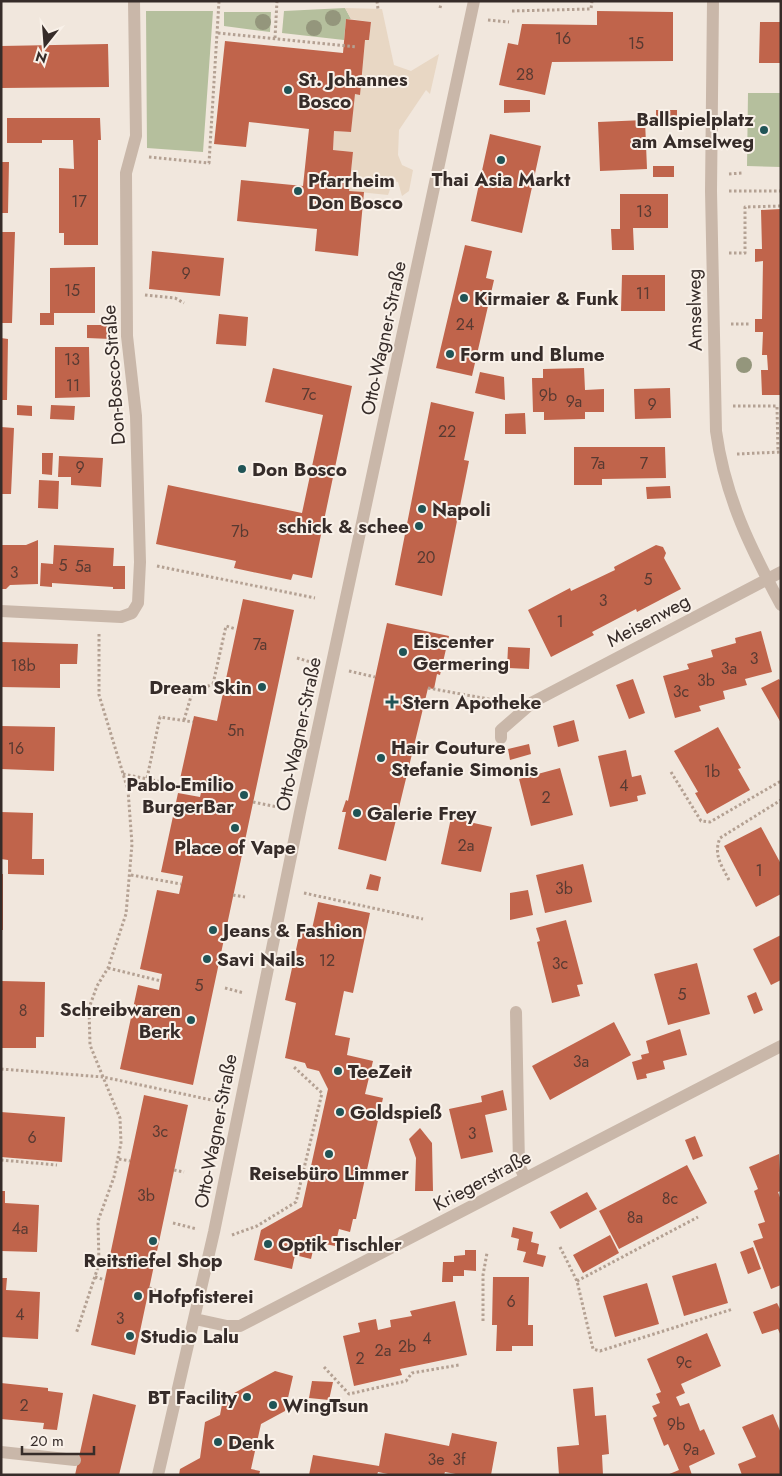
<svg xmlns="http://www.w3.org/2000/svg" width="782" height="1476" font-family="Jost,sans-serif">
  <rect width="100%" height="100%" fill="#f1e7dd"/>
  <path fill="#b5bf9d" d="M345,8L351,19H346L344,40L282,33L284,11Z
    M146,11H213L203,152L147,148Z
    M224,12H271L270,32L224,26Z
    M748,93H781V167L747,166Z"/>
  <path fill="#e8d7c4" d="M345,8L382,9L394,65L411,71L439,54L430,94L426,90L399,130L398,155L402,165L413,170L409,191L402,196L398,182L393,181L388,195L349,191L353,152L333,150L334,131L351,132L359,39L369,40L371,22L351,19Z"/>
  <path fill="#c0644b" d="M597,11L673,12V61L552,62L545,95L499,85L508,43L518,45L522,24L597,25Z
    M346,19L371,22L369,40H365L360,95L355,94L351,132L334,131L333,150L353,152L349,191L364,192L358,256L315,251L317,229L237,221L241,180L303,186L309,129L249,122L246,147L214,144L225,41L343,53Z
    M760,22H781V63H759Z
    M108,44L109,87L1,88V46Z
    M504,100H530V112L504,113Z
    M656,110H677V120L656,121Z
    M7,118H100L101,140H98V245H64V233H59V168L74,169L73,140H42V143H7Z
    M645,120L647,169L600,171L598,122Z
    M490,134L541,146L522,233L471,221Z
    M1,162H9L8,213H1Z
    M653,166H674V177H653Z
    M620,194H668V228H633L634,250H612L611,229H620Z
    M781,209V395H762L761,370H768L767,355H762L763,332H755V319H762L763,261L755,262V249H762L761,210Z
    M1,232H15L12,323H1Z
    M465,245L492,251L486,278L494,280L472,376L436,368Z
    M152,251L224,258L220,296L149,289Z
    M95,267V313H54V325H40V313H50V268Z
    M622,275H665V311H621Z
    M219,314L248,317L246,346L216,344Z
    M87,325H111V339L87,338Z
    M1,338L8,339L7,400H1Z
    M55,347H89L90,397L55,398Z
    M273,368L352,386L312,578L293,574L291,580L234,568L236,561L156,544L168,485L302,513L323,415L265,402Z
    M584,368L585,390L604,389V412H585V419L544,420V412H533L532,378H543V369Z
    M480,372L504,377L505,400L475,393Z
    M670,388L671,418L635,419L634,389Z
    M431,402L474,412L464,460L469,461L442,596L395,585Z
    M17,405L32,406V416L17,415Z
    M51,405L75,406L74,420L50,419Z
    M525,413L526,434H505V414Z
    M1,427L14,428L11,494H1Z
    M574,447H665L666,478L602,479V485H574Z
    M42,453H53L52,475L42,474Z
    M59,456L103,458L101,487L71,485V477H58Z
    M39,480L59,481L58,509L38,508Z
    M670,486L671,498L647,499L646,487Z
    M38,540V584L10,585L6,589H1V545H26Z
    M54,545L114,548L113,566H125V589H113V587L52,583V587L40,586L41,563L53,564Z
    M656,545L663,547L666,553L664,558L681,589L637,612L636,609L592,632L594,635L551,657L528,610L570,588L571,591L615,570L614,567Z
    M243,599L294,610L193,1085L120,1069L138,985L159,990L162,974L140,969L157,890L179,894L183,876L161,872L178,793L200,797L203,784L180,779L194,716L217,721Z
    M387,623L449,636L440,675L437,674L434,689L428,688L386,861L338,849L346,812H342L346,800L348,801Z
    M761,631L772,672L745,679L747,685L723,691L725,699L699,706L701,711L675,718L663,676L689,669L687,664L713,657L711,650L736,643L735,638Z
    M1,642L78,644L77,664H60V688L1,687Z
    M508,647L530,648L529,669L507,668Z
    M633,679L645,713L629,719L616,685Z
    M779,679L781,682V723L761,688Z
    M574,720L579,741L558,747L553,726Z
    M1,726L55,727L54,771L1,769Z
    M718,727L741,768L738,769L750,790L707,814L695,793L698,792L674,751Z
    M529,744L531,754L510,760L508,749Z
    M626,750L632,777L641,775L646,794L637,796L638,801L610,807L598,756Z
    M560,768L573,815L531,826L519,779Z
    M1,812L33,813L32,859H44V875L8,874V860L1,859Z
    M451,818L492,827L481,872L441,864Z
    M761,827L781,864V894L756,907L724,846Z
    M583,864L592,902L545,913L536,875Z
    M1,874H3V930H1Z
    M370,874L381,877L378,891L366,889Z
    M528,890L533,915L510,920V893Z
    M318,902L370,913L353,993L344,991L335,1035L350,1038L347,1055L373,1061L365,1094L383,1098L356,1219H353L350,1232L339,1229L335,1246L315,1242L311,1259L295,1255L292,1269L254,1260L261,1230L302,1207L328,1089L319,1071L307,1068L305,1063L285,1058L296,1003L285,1000L301,927L312,929Z
    M566,920L583,984L577,985L580,996L552,1003L537,942L540,941L536,928Z
    M781,935V980L771,985L753,949Z
    M697,963L710,1014L668,1025L654,974Z
    M1,981L45,982L44,1037H36V1048H1Z
    M756,992L763,1010L754,1014L747,996Z
    M614,1022L631,1055L550,1100L532,1066Z
    M680,1029L687,1055L663,1061L665,1069L646,1074L647,1078L637,1080L632,1062L642,1059L641,1055L649,1053L646,1041Z
    M503,1090L507,1110L485,1115L493,1152L461,1159L449,1109L482,1102L481,1096Z
    M144,1095L188,1105L135,1355L91,1345Z
    M1,1112L65,1117L62,1162L1,1157Z
    M420,1128L432,1143L433,1191H415L416,1158L409,1139Z
    M695,1136L703,1156L693,1160L685,1140Z
    M779,1154L781,1191L778,1192L781,1200V1285L771,1289L753,1241L763,1238L758,1224L765,1222L754,1191L758,1189L749,1167Z
    M687,1165L707,1203L619,1249L599,1211Z
    M1,1191H5V1203L39,1205L37,1252L1,1251Z
    M587,1192L597,1209L560,1229L550,1212Z
    M513,1227L533,1232L531,1242L539,1244L537,1254L546,1256L543,1267L523,1262L526,1252L517,1250L519,1239L511,1237Z
    M610,1235L619,1253L583,1273L573,1255Z
    M753,1247L761,1269L748,1274L740,1252Z
    M465,1250H476V1271L464,1270V1276H453V1282H442L443,1262H454V1256L465,1255Z
    M716,1263L728,1303L684,1316L672,1276Z
    M493,1277H529L528,1325H533V1346H512V1351H496L497,1325H492Z
    M1,1278H7L6,1290L40,1292L38,1339L1,1337Z
    M647,1283L659,1324L615,1337L603,1296Z
    M455,1301L467,1355L400,1369L402,1375L354,1386L343,1336L360,1332L358,1323L376,1319L378,1330L391,1327L390,1320L412,1316L410,1311Z
    M777,1303L781,1311V1336L778,1329L762,1334L753,1312Z
    M707,1333L721,1366L681,1384L685,1393L676,1397L680,1406L689,1403L700,1431L704,1429L715,1454L689,1466L692,1475H667L679,1470L668,1444L664,1446L653,1418L657,1416L652,1406L660,1403L656,1394L661,1392L647,1359Z
    M275,1371L293,1376L285,1411L261,1424L251,1469L260,1471L259,1475H179L180,1469L200,1458L205,1422L220,1415L223,1399Z
    M312,1381L333,1382L329,1400L309,1398Z
    M1,1383L48,1388V1391L63,1393L57,1430L43,1429L44,1423L1,1419Z
    M593,1387L595,1416L606,1415L609,1454L602,1455L603,1475H559L557,1447L579,1445L573,1389Z
    M93,1394L136,1405L119,1475H75Z
    M773,1414L781,1433V1474L742,1475L738,1464L756,1457L742,1427Z
    M385,1433L449,1446L452,1433L497,1442L491,1475H461L445,1472L444,1475H393L378,1472L377,1475H309L313,1455L379,1466Z"/>
  <g fill="none" stroke-linecap="round" stroke-linejoin="round">
    <path stroke="#b4a193" stroke-width="3" stroke-dasharray="2.5 2.5" stroke-linecap="butt" d="M377,1L378,9
      M440,8L441,4
      M512,11L591,9L592,1
      M488,20L509,22
      M218,33L357,47
      M275,38L277,1
      M149,157L209,163L219,1
      M729,174L742,173
      M729,191H781
      M729,253H745V207L781,206
      M145,295L175,298L184,303
      M731,324H749
      M733,406H777L778,452
      M737,454L781,452
      M157,566L315,598
      M99,634V695L128,790L132,844L126,914L108,968L97,986L89,1008L90,1045L103,1077L221,1102
      M297,658L314,663
      M349,671L375,677
      M213,684L226,626L236,629
      M428,688L505,702
      M184,720L192,693L213,684L224,687
      M671,772L701,821L710,822L781,781
      M123,774L202,790
      M147,778L160,717L193,722
      M253,802L282,808
      M131,875L181,884
      M729,880C722,866 713,855 720,838L781,800
      M304,893L423,919
      M233,895L245,897
      M108,968L161,981
      M225,988L244,993
      M1,1069L103,1077L120,1118L121,1143L114,1177L98,1221L99,1264L76,1334
      M119,1159L130,1161
      M1,1160L57,1165
      M174,1170L184,1172
      M173,1223L197,1229
      M232,1235L257,1226L296,1202L322,1093L294,1067
      M560,1247L577,1281L593,1349L600,1351L733,1309
      M95,1277L105,1280
      M577,1281L698,1217
      M149,1288L158,1291
      M483,1321V1275L487,1253
      M324,1367L349,1394L406,1381L412,1373L459,1365"/>
    <path stroke="#c9b7a9" stroke-width="12" d="M713,1L711,191L716,431C725,497 750,547 781,605
      M1,611L121,617L132,613L138,603L140,562L136,416L127,336L126,173L136,136L134,1
      M501,738V730L533,702L781,572
      M516,1012L519,1165L525,1178
      M195,1319L227,1326H240L781,1046
      M1,1452L75,1460
      M158,1475L214,1232L300,812L474,1"/>
  </g>
  <g fill="#94967c">
    <circle cx="333" cy="18" r="8"/>
    <circle cx="263" cy="22" r="8"/>
    <circle cx="314" cy="28" r="8"/>
    <circle cx="744" cy="365" r="8"/>
  </g>
  <g fill="#205456" stroke="#f9f1e9" stroke-width="2">
    <circle cx="288" cy="90" r="5"/>
    <circle cx="764" cy="130" r="5"/>
    <circle cx="501" cy="160" r="5"/>
    <circle cx="298" cy="191" r="5"/>
    <circle cx="464" cy="298" r="5"/>
    <circle cx="450" cy="354" r="5"/>
    <circle cx="242" cy="469" r="5"/>
    <circle cx="422" cy="509" r="5"/>
    <circle cx="419" cy="526" r="5"/>
    <circle cx="403" cy="652" r="5"/>
    <circle cx="262" cy="687" r="5"/>
    <path d="M389.5 694.5h5v5h5v5h-5v5h-5v-5h-5v-5h5z"/>
    <circle cx="381" cy="758" r="5"/>
    <circle cx="244" cy="795" r="5"/>
    <circle cx="357" cy="813" r="5"/>
    <circle cx="235" cy="828" r="5"/>
    <circle cx="213" cy="930" r="5"/>
    <circle cx="207" cy="959" r="5"/>
    <circle cx="191" cy="1020" r="5"/>
    <circle cx="338" cy="1071" r="5"/>
    <circle cx="340" cy="1112" r="5"/>
    <circle cx="329" cy="1154" r="5"/>
    <circle cx="153" cy="1241" r="5"/>
    <circle cx="268" cy="1244" r="5"/>
    <circle cx="138" cy="1296" r="5"/>
    <circle cx="130" cy="1336" r="5"/>
    <circle cx="247" cy="1397" r="5"/>
    <circle cx="273" cy="1405" r="5"/>
    <circle cx="218" cy="1442" r="5"/>
  </g>
  <g text-anchor="middle" stroke-width="4" stroke-linejoin="round" paint-order="stroke">
    <g font-size="16" fill="#583a32">
      <text x="563" y="44">16</text>
      <text x="636" y="49">15</text>
      <text x="525" y="80">28</text>
      <text x="79" y="207">17</text>
      <text x="644" y="217">13</text>
      <text x="186" y="279">9</text>
      <text x="72" y="296">15</text>
      <text x="643" y="299">11</text>
      <text x="465" y="330">24</text>
      <text x="72" y="365">13</text>
      <text x="73" y="391">11</text>
      <text x="309" y="400">7c</text>
      <text x="548" y="401">9b</text>
      <text x="574" y="407">9a</text>
      <text x="652" y="410">9</text>
      <text x="447" y="437">22</text>
      <text x="598" y="469">7a</text>
      <text x="644" y="469">7</text>
      <text x="80" y="473">9</text>
      <text x="240" y="537">7b</text>
      <text x="426" y="563">20</text>
      <text x="63" y="571">5</text>
      <text x="83" y="572">5a</text>
      <text x="14" y="578">3</text>
      <text x="648" y="585">5</text>
      <text x="603" y="606">3</text>
      <text x="560" y="627">1</text>
      <text x="260" y="650">7a</text>
      <text x="754" y="664">3</text>
      <text x="23" y="671">18b</text>
      <text x="729" y="674">3a</text>
      <text x="706" y="686">3b</text>
      <text x="681" y="697">3c</text>
      <text x="236" y="736">5n</text>
      <text x="16" y="754">16</text>
      <text x="712" y="777">1b</text>
      <text x="624" y="791">4</text>
      <text x="546" y="803">2</text>
      <text x="466" y="851">2a</text>
      <text x="759" y="876">1</text>
      <text x="564" y="894">3b</text>
      <text x="327" y="966">12</text>
      <text x="560" y="969">3c</text>
      <text x="199" y="991">5</text>
      <text x="682" y="1000">5</text>
      <text x="23" y="1016">8</text>
      <text x="581" y="1067">3a</text>
      <text x="160" y="1137">3c</text>
      <text x="472" y="1139">3</text>
      <text x="32" y="1143">6</text>
      <text x="146" y="1201">3b</text>
      <text x="670" y="1204">8c</text>
      <text x="635" y="1223">8a</text>
      <text x="20" y="1234">4a</text>
      <text x="511" y="1307">6</text>
      <text x="20" y="1320">4</text>
      <text x="120" y="1324">3</text>
      <text x="427" y="1344">4</text>
      <text x="407" y="1352">2b</text>
      <text x="383" y="1356">2a</text>
      <text x="360" y="1364">2</text>
      <text x="684" y="1368">9c</text>
      <text x="24" y="1411">2</text>
      <text x="676" y="1430">9b</text>
      <text x="691" y="1455">9a</text>
      <text x="436" y="1465">3e</text>
      <text x="459" y="1465">3f</text>
    </g>
    <g font-size="19" font-weight="bold" fill="#362c29" stroke="#f9f1e9" text-anchor="start">
      <text x="298" y="86">St. Johannes<tspan x="298" dy="22">Bosco</tspan></text>
      <text x="754" y="126" text-anchor="end">Ballspielplatz<tspan x="754" dy="22">am Amselweg</tspan></text>
      <text x="501" y="186" text-anchor="middle">Thai Asia Markt</text>
      <text x="308" y="187">Pfarrheim<tspan x="308" dy="22">Don Bosco</tspan></text>
      <text x="474" y="305">Kirmaier &amp; Funk</text>
      <text x="460" y="361">Form und Blume</text>
      <text x="252" y="476">Don Bosco</text>
      <text x="432" y="516">Napoli</text>
      <text x="409" y="533" text-anchor="end">schick &amp; schee</text>
      <text x="413" y="648">Eiscenter<tspan x="413" dy="22">Germering</tspan></text>
      <text x="252" y="694" text-anchor="end">Dream Skin</text>
      <text x="402" y="709">Stern Apotheke</text>
      <text x="391" y="754">Hair Couture<tspan x="391" dy="22">Stefanie Simonis</tspan></text>
      <text x="234" y="791" text-anchor="end">Pablo-Emilio<tspan x="234" dy="22">BurgerBar</tspan></text>
      <text x="367" y="820">Galerie Frey</text>
      <text x="235" y="854" text-anchor="middle">Place of Vape</text>
      <text x="223" y="937">Jeans &amp; Fashion</text>
      <text x="217" y="966">Savi Nails</text>
      <text x="181" y="1016" text-anchor="end">Schreibwaren<tspan x="181" dy="22">Berk</tspan></text>
      <text x="348" y="1078">TeeZeit</text>
      <text x="350" y="1119">Goldspieß</text>
      <text x="329" y="1180" text-anchor="middle">Reisebüro Limmer</text>
      <text x="278" y="1251">Optik Tischler</text>
      <text x="153" y="1267" text-anchor="middle">Reitstiefel Shop</text>
      <text x="148" y="1303">Hofpfisterei</text>
      <text x="140" y="1343">Studio Lalu</text>
      <text x="237" y="1404" text-anchor="end">BT Facility</text>
      <text x="283" y="1412">WingTsun</text>
      <text x="228" y="1449">Denk</text>
    </g>
    <g font-size="19" fill="#362c29" stroke="#f9f1e9">
      <text transform="translate(694 310) rotate(-91)" y="7">Amselweg</text>
      <text transform="translate(383 338) rotate(-78)" y="7">Otto-Wagner-Straße</text>
      <text transform="translate(113 375) rotate(-94)" y="7">Don-Bosco-Straße</text>
      <text transform="translate(648 620) rotate(-28)" y="7">Meisenweg</text>
      <text transform="translate(298 734) rotate(-78)" y="7">Otto-Wagner-Straße</text>
      <text transform="translate(215 1131) rotate(-79)" y="7">Otto-Wagner-Straße</text>
      <text transform="translate(482 1180) rotate(-28)" y="7">Kriegerstraße</text>
    </g>
  </g>
  <rect width="782" height="1476" fill="none" stroke="#362c29" stroke-width="5"/>
  <g transform="translate(45 45) rotate(197)" stroke="#f9f1e9" stroke-width="4" paint-order="stroke">
  <path d="M0-4L9 19L0 12L-9 19Z" fill="#362c29"/>
  <text y="-8" font-size="14" font-weight="bold" text-anchor="middle" fill="#362c29">N</text>
  </g>
  <path d="M22 1446v8h72v-8" fill="none" stroke="#362c29" stroke-width="2.5"/>
  <text x="30" y="1446" font-size="15" fill="#362c29" stroke="#f9f1e9" stroke-width="4" paint-order="stroke">20 m</text>
</svg>
